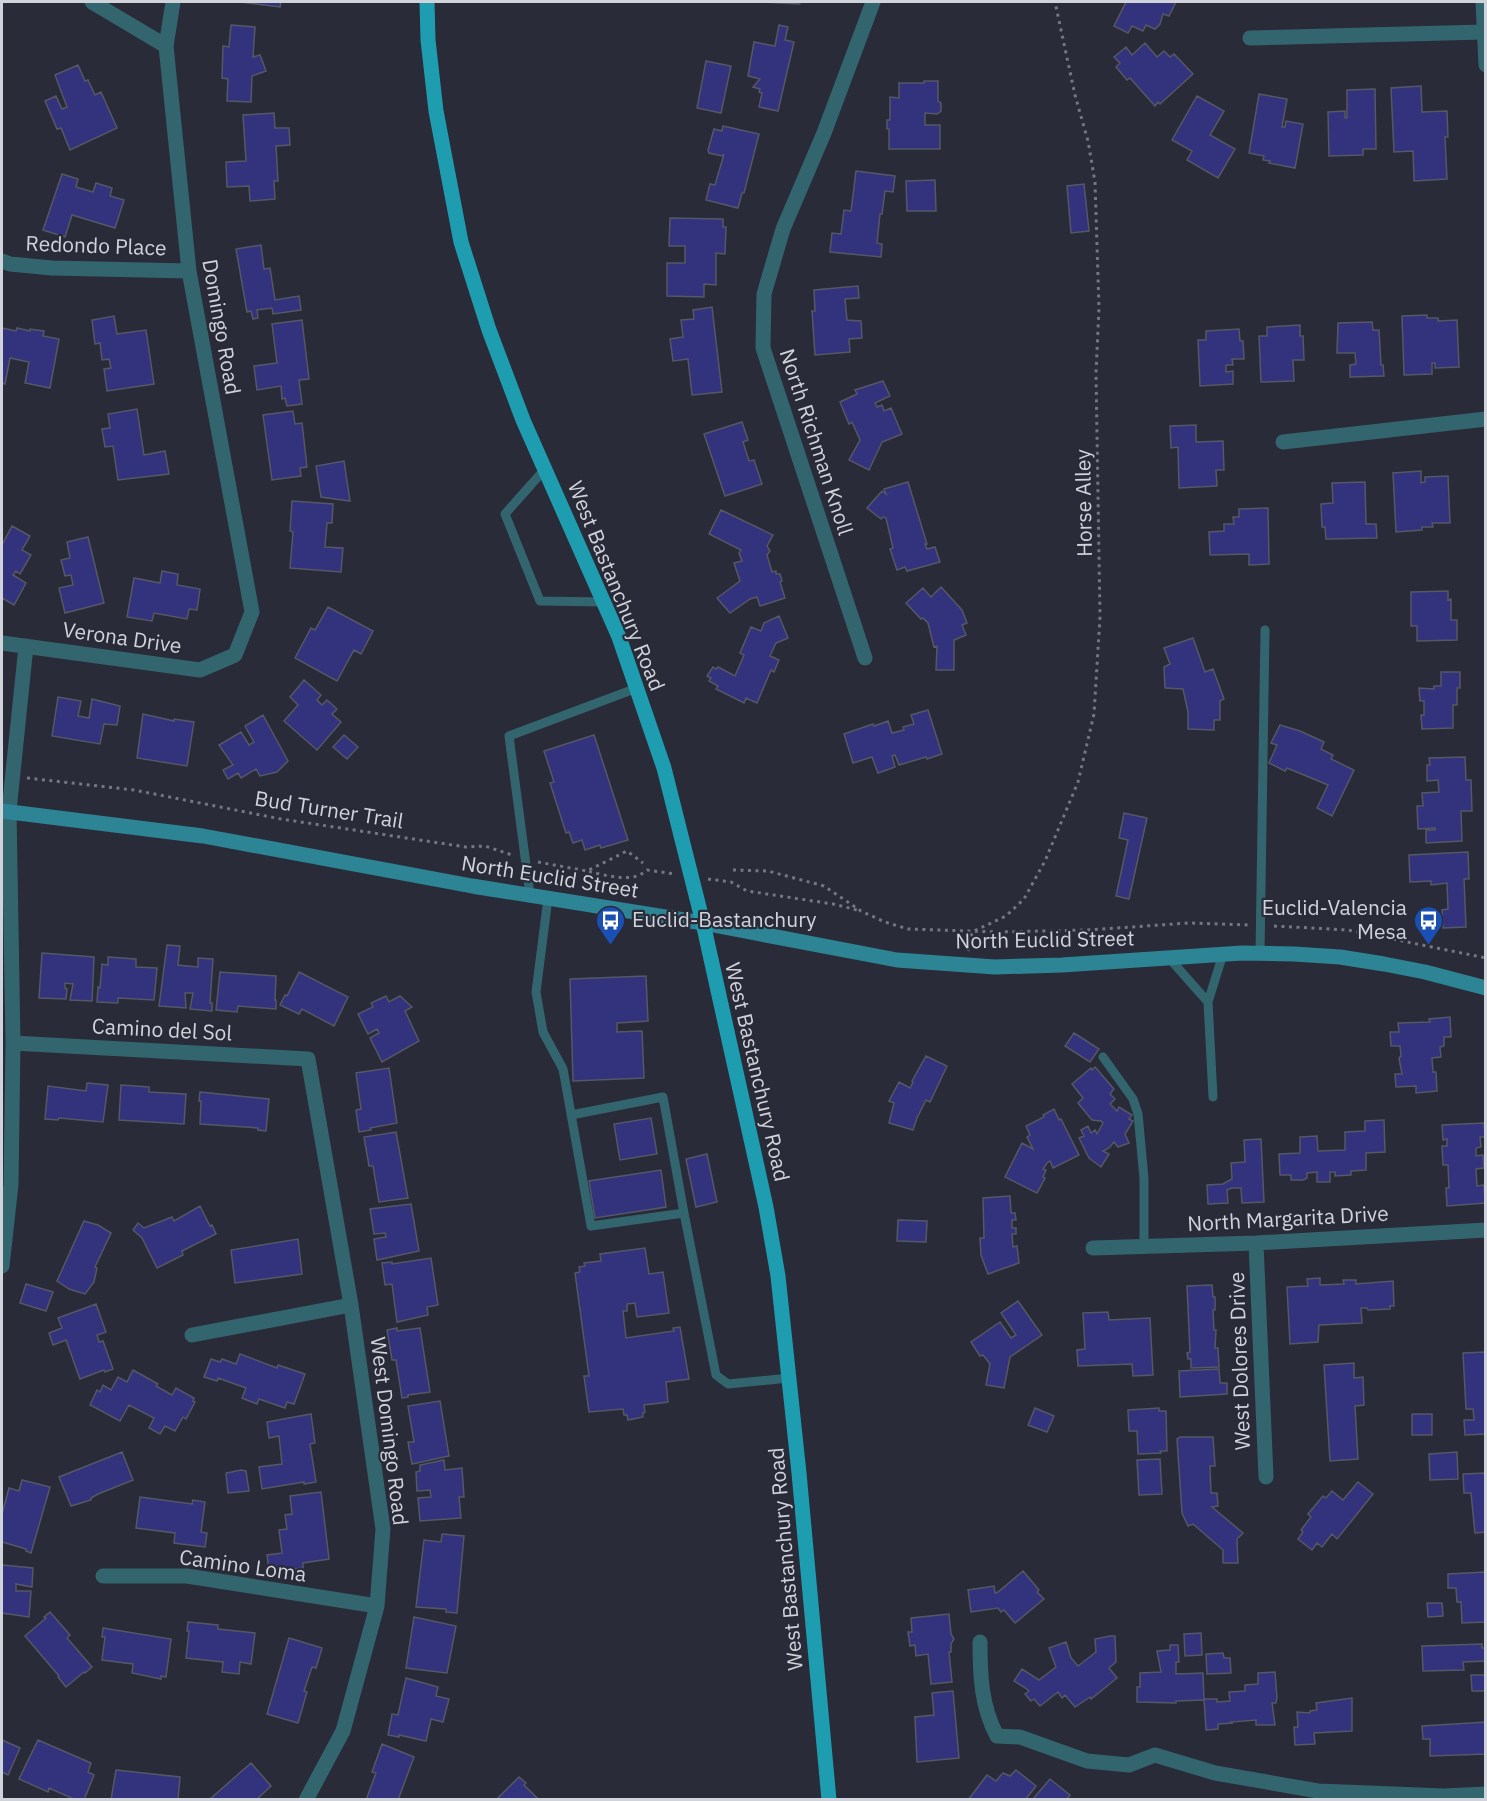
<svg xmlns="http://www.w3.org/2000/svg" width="1487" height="1801" font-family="'IBM Plex Sans',sans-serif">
  <rect width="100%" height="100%" fill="#292b38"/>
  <path fill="#33327c" stroke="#555766" stroke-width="1.5" d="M240,2H281L280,7Z
    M760,2H801L799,4Z
    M1126,2H1176L1169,16L1163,14L1160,24L1155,29L1146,25L1143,31L1132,26L1128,33L1114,26Z
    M231,25L255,27L253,57L260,55L266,71L252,76L251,102L227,101L228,79L222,78L223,46L229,47Z
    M779,25L788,27L785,40L794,42L778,111L759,107L762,93L759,92L760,89L753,87L760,79L748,76L754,42L775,46Z
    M1145,43L1157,57L1164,51L1170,57L1174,54L1193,74L1160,104L1158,102L1155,106L1130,78L1127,80L1116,67L1120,63L1114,57L1126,47L1132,55Z
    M706,61L731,66L721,113L697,108Z
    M78,65L85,81L88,80L95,95L101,92L117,128L70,150L61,128L57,129L45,101L56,96L62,109L67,107L55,75Z
    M924,81H938V101L941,103V111L937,114L925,113V125H940V149H889V129H887V120H890V97L899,98V83H924Z
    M1421,86L1422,112L1447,111L1448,137H1445L1447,179L1414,181L1413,151L1394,152L1391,88Z
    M1375,89L1376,149H1363V155L1329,156L1328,112L1345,111V118H1347V90Z
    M1259,94L1287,99L1282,127H1285L1286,121L1303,124L1295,168L1269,163L1270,161L1263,160L1264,156L1249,153Z
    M1197,96L1224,111L1210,135L1235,149L1218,178L1187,160L1192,151L1172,140Z
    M274,113L275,128H289L290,145L276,146L278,181H274L275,199L250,201L249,186L227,187L226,162L246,161L243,115Z
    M723,126L759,134L744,193H742L738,208L706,200L710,184L715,185L724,154L722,156L709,153L708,150L714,129L722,131Z
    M856,171L895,176L893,192L885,191L882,214H880L877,243L882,244L881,257L830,252L832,233L841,234L844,210L851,211Z
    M62,174L78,179L76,187L93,192L96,183L112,188L110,196L124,200L115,228L72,215L65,237L43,230Z
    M935,180L936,211H907L906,181Z
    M1084,184L1089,231L1071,233L1067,186Z
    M670,218L723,219V227H726L725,254L716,253V285L704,284V297L667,296V263H685V246H669Z
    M261,245L264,269L270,268L275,300L299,296L301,310L273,314L272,308L257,310L258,318L253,319L251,311L247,312L236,249Z
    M858,286L859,298L845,299L847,320L861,321L862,338L849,339L850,352L815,355L812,311H815L814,290Z
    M712,307L722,392L692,395L688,359L673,361L670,339L683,337L681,320L694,319L693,310Z
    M1427,315V318H1438V321L1457,320L1459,367L1435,368V363H1432V374L1404,375L1402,316Z
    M114,316L117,334L146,330L154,384L107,391L104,369L111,368L109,359L102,360L100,343L95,344L92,320Z
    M302,320L309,379L299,380L302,404L287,406L285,398L282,399L281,386L257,390L254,366L277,363L272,324Z
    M1372,322L1373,330H1379L1381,365H1383L1384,376L1350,377V365L1356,364L1355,353H1337L1338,323Z
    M1300,325V336H1303L1304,360H1293L1294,381L1261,382L1259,336H1267V327Z
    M2,328L16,331L17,328L30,331V329L44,331L43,336L59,339L50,388L25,383L29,362L10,358L5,384L2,383Z
    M1239,329L1240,341H1243L1244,359H1232L1233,365H1226V372L1233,371V384L1200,386L1198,340H1206V331Z
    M883,381L890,396L875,403L877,407L882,405L884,411L891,408L902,434L882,442L869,470L849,460L860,440L852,422L849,424L840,402L857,394L855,390Z
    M137,409L144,455L165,451L169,474L118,480L113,446L105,447L102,429L110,428L108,414Z
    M293,411L295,424L302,423L307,467L300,468L301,476L272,480L263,415Z
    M742,422L748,440L743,442L749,461L754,460L762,484L725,496L704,434Z
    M1196,425V442L1223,441L1224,470H1216L1217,486L1179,488L1178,447L1171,448L1170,426Z
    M344,461L350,501L321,497L316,466Z
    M1421,471V483L1425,482V477L1448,476L1450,523H1432L1433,527H1422V530L1396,532L1393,473Z
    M908,482L927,544H925L927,549L935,547L940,562L907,571L905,567L897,570L890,549L893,548L886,518L883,517L881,519L867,508L882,491L886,494L884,489Z
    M1365,482L1366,524H1376L1377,538L1326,539L1325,527H1322L1321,504L1333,503L1332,483Z
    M292,501L333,504L332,523H327L325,547L343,548L341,572L290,568L293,532L290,531Z
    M1268,508L1269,564L1249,565V554L1210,555L1209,532L1224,531V524H1234L1233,517H1239V509Z
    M721,510L773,535L767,546L770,551L767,555L772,572L776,571V574H780L782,581L780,582L785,598L760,606L757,597L750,599L730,613L717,598L740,581L734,563L742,561L739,553L741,550L709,534Z
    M12,526L30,536L22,550L31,555L20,574L16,571L13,575L26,583L14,605L2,598V545Z
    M88,537L104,603L65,613L59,588L73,585L71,575L65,576L61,560L70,558L67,542Z
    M162,571L178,574L177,585L200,589L197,610L189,609L187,619L154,613L152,621L127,617L134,578L160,583Z
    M941,587L962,610L967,623L962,625L966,635L954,640V670H936L937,646L934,647L928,623L923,618L921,619L906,603L923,588L931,597Z
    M1448,591V600L1451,599V620H1457V640L1417,641V626H1411V592Z
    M328,607L373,631L361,654L354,650L337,681L295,658L311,628L315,630Z
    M779,616L788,638L776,643L770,656L779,660L774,672L771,670L757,703L746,698L744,703L716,689L718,686L709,681L711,678L707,676L713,667L716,669L718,667L735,676L744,655L740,653L751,627L761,631L764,623Z
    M1193,638L1205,672L1213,669L1224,699L1220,701V720H1214V730L1188,729V712L1183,689L1165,688L1164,667L1170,664L1164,648Z
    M1441,672H1460V688H1457V705H1453V728L1422,729L1421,715H1424V701H1420L1419,688L1434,689V686H1441Z
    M304,680L321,695L317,700L322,705L327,700L337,709L332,714L341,722L317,750L284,721L298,705L290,697Z
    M58,697L81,701L78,716L89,718L92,699L120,706L117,725L104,724L100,744L52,736Z
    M928,710L942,754L927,759L926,757L899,765L895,755L892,756L895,767L878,773L872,757L853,763L844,734L873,724L874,726L888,721L892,733L904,730L903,727L914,724L911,715Z
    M143,714L174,721V719L194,722L187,766L137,758Z
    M263,715L288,761L277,772L260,776L256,769L241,778L238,773L228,779L223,770L233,765L219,745L241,732L249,745L254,742L245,726Z
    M1280,725L1300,731L1324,742L1321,749L1333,755L1331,759L1354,770L1332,816L1317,808L1328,785L1287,768L1285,771L1269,763L1277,745L1271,743Z
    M344,735L358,747L347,759L333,747Z
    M594,735L628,840L601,848L600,845L585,850L582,840L573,843L569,832L566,833L550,783L554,782L544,751Z
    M1465,757L1466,780H1471L1472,811H1461L1462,841L1426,843V830H1435V828L1418,829L1417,806H1423L1422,793L1439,792L1438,780L1427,781V765H1430L1429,758Z
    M1124,813L1147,818L1129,899L1116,896L1128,840L1119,838Z
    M1468,852L1469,879H1464L1466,927L1443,928L1442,910L1448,909L1447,883L1431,885V881L1410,882L1409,855Z
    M167,945L180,946L178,965L198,967V958L213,959L210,1003H212V1011L190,1009L193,993H185L186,1008L159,1006Z
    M42,953L94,957L92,1001L70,1000L73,984L65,983V988L67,989L66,999L39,998Z
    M108,957L136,959V967L157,968L154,1000L118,998V1003L97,1002L98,987L100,988L102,964L108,965Z
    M220,972L276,976L275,1000H276V1009L238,1006L237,1012L216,1010Z
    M299,972L348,997L334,1026L302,1009L299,1014L280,1005L285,995L287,996Z
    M646,976L648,1021L617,1023V1032L642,1031L644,1078L573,1081L570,979Z
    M386,996L389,1002L400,996L412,1007L405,1011L419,1041L382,1062L370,1038L379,1033L377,1029L368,1034L358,1014L373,1007L371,1003Z
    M1450,1017L1451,1037H1444V1046L1440,1047L1441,1057L1432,1058L1433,1072H1436L1437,1091L1416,1093V1086L1396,1087L1395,1074H1402L1399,1058L1401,1056L1400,1046H1391L1390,1032H1399L1398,1023L1430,1022L1429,1019Z
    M1074,1033L1099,1049L1090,1062L1065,1046Z
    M926,1056L947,1066L930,1102L926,1100L917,1118L913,1130L889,1123L894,1103L889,1101L899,1082L910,1088L913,1082L912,1081Z
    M1095,1067L1114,1089L1110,1094L1115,1099L1110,1104L1117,1111L1119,1107L1132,1115L1129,1119L1133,1121L1125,1134L1129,1143L1118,1147L1114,1142L1109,1148L1103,1151L1109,1154L1101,1167L1089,1158L1079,1138L1084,1136L1081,1130L1088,1126L1091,1133L1095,1130L1097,1134L1103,1123L1101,1121L1092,1120L1078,1103L1083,1098L1072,1084L1091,1068L1092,1070Z
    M389,1068L397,1123L370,1128L371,1130L359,1132L356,1110L361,1109L356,1073Z
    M87,1083L108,1085L103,1122L59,1118L58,1120L45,1119L48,1086L86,1091Z
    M121,1085L149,1087V1092L186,1094L184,1124L119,1120Z
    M200,1092L269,1099L266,1131L258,1130V1128L200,1124L201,1101H199Z
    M1054,1109L1059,1120L1061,1119L1079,1155L1053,1168L1050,1161L1047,1163L1043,1169L1046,1170L1043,1177L1045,1178L1037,1193L1005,1177L1022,1143L1033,1149L1027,1137L1030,1135L1026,1126L1044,1117L1043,1115Z
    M651,1118L657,1154L620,1160L614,1124Z
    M1384,1120L1385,1152L1366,1153V1170L1351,1171V1175L1335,1176V1172H1330V1182H1317V1172L1307,1173V1178L1303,1180H1291V1175H1280L1279,1154L1300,1153V1137L1317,1136L1318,1151L1345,1150V1132L1365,1131V1121Z
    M1484,1123L1485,1137H1480L1481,1147L1476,1148V1156L1483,1155L1484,1168L1476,1169L1477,1186L1484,1185L1485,1203L1447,1206L1446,1188H1449L1448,1165H1443L1442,1146H1447V1139L1443,1140L1442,1125Z
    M396,1132L408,1198L379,1202L373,1166H369L364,1137Z
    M1261,1139L1264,1202L1242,1203L1241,1188H1232L1227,1190L1228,1203L1208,1204L1207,1185L1223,1184L1232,1179L1231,1163L1245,1162L1244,1140Z
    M707,1154L717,1202L696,1207L686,1159Z
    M661,1170L666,1207L595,1218L589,1181Z
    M1010,1196L1011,1213H1015L1016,1220H1012V1228H1016V1234H1012L1013,1247L1017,1246L1019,1263L988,1274L981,1255L980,1238H984L983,1198Z
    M411,1204L419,1251L377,1260L374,1239L386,1237L385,1233L374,1234L370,1209Z
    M200,1206L210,1226L212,1225L216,1234L182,1251L183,1255L157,1268L142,1238L133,1230L138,1223L144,1228L172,1217L174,1221Z
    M898,1220L927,1221L926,1242L897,1241Z
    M84,1221L98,1225L111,1233L95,1267L97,1268L94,1282L85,1294L69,1289L57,1281Z
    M298,1239L302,1274L235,1283L231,1250Z
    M645,1248L649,1274L663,1272L669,1313L637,1317L635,1303L627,1304V1311H623L626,1338L674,1331L673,1328L680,1327L689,1379L666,1382L668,1402L644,1405L645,1412L643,1413V1417L628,1420L627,1415H624L623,1409L589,1412L584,1376H589L575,1273L580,1272L579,1267L585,1266L584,1263L601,1261L600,1254Z
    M431,1258L438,1305L427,1307L428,1315L397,1322L392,1284L385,1285L382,1263L392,1262V1264Z
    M1320,1278V1285L1344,1284L1343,1280H1356V1284L1393,1281L1394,1306H1390V1309L1368,1310L1367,1308H1361L1362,1323L1319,1325L1318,1342L1290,1344L1287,1287L1308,1286L1307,1279Z
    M26,1284L53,1292L46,1311L20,1303Z
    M1212,1285L1213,1297H1215V1310H1213L1214,1330H1216L1215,1348H1218L1219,1367L1191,1368V1359H1188L1187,1353L1190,1352L1187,1286Z
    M1018,1301L1042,1335L1010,1357L1004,1388L986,1385L990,1364L983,1355L980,1356L971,1342L1000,1322L1011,1338L1016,1335L1001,1313Z
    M96,1304L106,1332L97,1335L99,1342L103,1341L113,1369L105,1372L104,1370L80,1379L66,1340L53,1345L49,1333L62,1328L58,1318Z
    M1108,1312L1109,1320L1150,1318L1153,1375L1133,1376L1132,1364L1078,1366L1077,1350L1085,1349L1083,1313Z
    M397,1328V1331L420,1328L430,1392L408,1395V1397L402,1398L396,1360H392L387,1330Z
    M1486,1352V1434L1465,1435L1464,1420H1474L1473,1409H1466L1463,1353Z
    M240,1354L277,1368L278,1365L305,1374L294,1404L287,1402L285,1408L259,1399L257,1404L242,1398L246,1388L218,1378L217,1381L204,1377L211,1359L220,1362L222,1359L236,1364Z
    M1354,1363V1378L1363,1377L1364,1405L1355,1406L1358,1459L1330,1461L1324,1365Z
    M1219,1369L1220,1383H1227V1394L1180,1397L1179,1371Z
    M133,1370L158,1384L156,1386L172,1395L176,1388L194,1398L193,1401L195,1402L186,1419L183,1417L175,1431L165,1426L160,1434L149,1428L154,1418L129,1405L120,1421L90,1405L97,1390L100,1392L103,1385L111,1390L118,1377L127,1382Z
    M440,1401L449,1456L412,1464L408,1442H414L408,1406Z
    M1035,1408L1054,1416L1047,1432L1028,1425Z
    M1159,1408V1411H1166L1167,1451H1160L1161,1453L1138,1454L1137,1431H1129L1128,1410Z
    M311,1414L315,1443L310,1444L316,1482L304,1484V1482L262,1489L259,1467L282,1464L279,1436L269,1438L267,1422Z
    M1412,1414H1432V1435H1412Z
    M1180,1437H1213L1215,1466H1210L1211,1493H1217L1218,1506L1212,1507L1243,1533L1237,1539L1238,1563H1223V1550L1193,1524L1188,1526L1182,1513L1177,1439Z
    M122,1452L133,1480L98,1494L91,1498V1500L71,1506L59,1477Z
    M1457,1452L1458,1479L1430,1480L1429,1454Z
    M1160,1459L1162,1494L1139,1495L1137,1460Z
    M444,1460L445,1470L462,1468L464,1497H459L461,1518L420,1521L418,1498L431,1497L430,1490L417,1491L416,1472L420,1471V1465Z
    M241,1470L246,1471L249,1491L228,1493L226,1473Z
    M1486,1473V1532L1475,1533L1471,1493H1464L1463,1474Z
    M22,1480L50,1487L31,1553L26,1551V1549L2,1542V1514L9,1488L19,1491Z
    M1358,1482L1373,1494L1337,1539L1332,1534L1322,1547L1317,1543L1312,1550L1298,1539L1303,1532L1301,1530L1311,1517L1308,1514L1323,1496L1326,1498L1332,1491L1343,1500Z
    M321,1492L329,1559L303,1563V1568L285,1570L284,1567L269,1569L267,1555L282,1553L279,1530L287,1529L285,1515L292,1514L290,1496Z
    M140,1497L192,1504L193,1500L205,1502L201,1532L207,1533L205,1547L174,1543L175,1533L136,1528Z
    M442,1534L464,1536L457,1613L446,1612V1609L416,1607L424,1540L441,1542Z
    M2,1565L33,1568L32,1587L16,1584V1591H31L29,1617L2,1613Z
    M1023,1571L1039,1590L1037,1592L1044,1599L1015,1623L1004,1610L1001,1612L998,1608L971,1612L968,1590L994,1586L995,1593L998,1592Z
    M1486,1572V1622L1462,1623L1461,1602H1457L1456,1588H1448V1574Z
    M1427,1603H1442L1443,1616L1428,1617Z
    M50,1612L70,1635L67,1638L92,1667L85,1673L84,1672L66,1687L58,1677L59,1676L25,1636L46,1618L44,1617Z
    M949,1614L951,1634L954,1639L951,1644V1652H949L952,1682L931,1684L928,1654L916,1656L915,1645L910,1646L908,1632H912L911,1618Z
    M414,1617L456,1626L447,1673L406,1668Z
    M188,1622L218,1625V1629L255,1633L251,1664L240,1662L239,1674L222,1672L223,1662L186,1658L189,1631H187Z
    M103,1628L171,1639L166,1677L161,1676V1679L132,1673L133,1664L102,1660L105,1637H102Z
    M1201,1633L1202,1655L1185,1656L1184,1634Z
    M1110,1636H1115L1116,1662L1109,1668L1117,1678L1091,1699L1090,1697L1075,1707L1065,1695L1062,1698L1058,1692L1040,1706L1034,1699L1031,1701L1025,1694L1029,1691L1027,1689L1014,1681L1022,1669L1039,1680L1056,1667L1049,1648L1066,1642L1071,1658L1078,1666L1096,1652L1095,1639Z
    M289,1638L322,1648L316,1668L312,1667L304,1691L307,1692L298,1723L267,1714Z
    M1482,1644V1648H1486V1661L1463,1662L1464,1670L1423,1671L1422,1646Z
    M1170,1645H1178L1179,1662H1176V1674L1203,1673L1204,1700L1176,1701V1703L1137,1702V1687H1140V1673L1161,1672L1157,1651L1170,1650Z
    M1223,1653L1224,1658H1230L1231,1673L1207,1674L1206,1654Z
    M1275,1672L1277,1698L1276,1703H1272L1275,1725H1256V1720L1231,1722L1232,1723L1218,1724V1729L1206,1730L1204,1699H1217V1702L1230,1701L1229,1692L1245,1691V1685L1258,1684V1673Z
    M1471,1675H1486V1691H1472Z
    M406,1678L438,1687L436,1696L449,1699L443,1722L431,1719L426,1741L399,1735V1737L388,1735L392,1714L398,1715Z
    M953,1691L959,1758L917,1762L915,1717L934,1715L932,1693Z
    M1352,1698V1731L1314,1733L1315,1744L1295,1745L1294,1727H1298L1297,1712L1310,1713V1711L1317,1710L1316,1703Z
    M1486,1722V1754L1430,1756V1739H1423L1422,1726Z
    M2,1740L20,1748L8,1775L2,1772Z
    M38,1740L91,1763L88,1772L94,1775L84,1800H76L49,1788L48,1792L19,1779Z
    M382,1744L414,1757L398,1800H366L376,1773L372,1772Z
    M251,1763L271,1786L256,1800H209Z
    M116,1770L180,1777L178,1799L181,1800H111Z
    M1016,1770L1036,1786L1025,1800H968L987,1775L996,1781L1003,1773L1010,1776Z
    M519,1777L526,1783L524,1785L539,1800H496Z
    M1050,1779L1070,1795L1066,1800L1033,1799Z"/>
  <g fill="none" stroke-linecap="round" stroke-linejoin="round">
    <path stroke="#747681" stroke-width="3" stroke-dasharray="3 4.5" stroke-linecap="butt" d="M27,778L134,790L281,819L466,847L485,846L512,855
      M538,862L587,871L627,851L643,863
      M733,870L768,871L824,886L861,911L885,922L908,929L999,932L1087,930L1189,923L1249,925
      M589,872C608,875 632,884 647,870L675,874
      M708,879L731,882L747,891L833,904L857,910
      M1274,926L1348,930L1486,958
      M968,951L972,932L1006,916L1024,899L1045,861L1078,782L1094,714L1100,617L1096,373L1099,308L1095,182L1088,141L1075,95L1055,2"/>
    <path stroke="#33656f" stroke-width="9" d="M545,469L505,514L540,601L604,602
      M530,895L509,736L637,688
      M548,898L536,992L543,1032L563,1069L591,1226L684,1213L716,1375L728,1384L789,1378
      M1260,953L1265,630
      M1169,958L1208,1002
      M1103,1057L1133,1099L1138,1114L1144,1178V1246
      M1213,1097L1208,1002L1223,954
      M571,1115L663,1097L684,1213"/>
    <path stroke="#33656f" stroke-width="15" d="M92,2L166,46
      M1250,38L1484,32
      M2,261L10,264L52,268L189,271
      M1283,442L1486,419
      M2,643L200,670L235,655L252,612L189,271L166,46L173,2
      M865,658L763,348L764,294L783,229L824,133L873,2
      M13,1043L308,1059L351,1305L383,1529L377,1606L343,1731L306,1800
      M1256,1243L1266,1477
      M1093,1248L1256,1243L1486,1230
      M2,1266L11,1185L13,1043L9,811L26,646
      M192,1335L351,1305
      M103,1576H187L377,1606
      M980,1642C980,1675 981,1706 997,1736L1020,1737L1087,1761L1129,1765L1155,1755L1215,1773L1318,1791L1444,1796L1486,1794"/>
    <path stroke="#33656f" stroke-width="15" d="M1483,2L1486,65"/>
    <path stroke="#2d8494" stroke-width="15" d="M2,811L203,836L472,886L703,923L897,960L995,967L1062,965L1242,953L1294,954L1340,957L1384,964L1425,972L1486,988"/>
    <path stroke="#1e9cb0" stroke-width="15" d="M427,2L428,40L436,111L461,242L489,330L523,420L619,637L664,768L703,923L766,1207L778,1276L799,1473L829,1800"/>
  </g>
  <defs>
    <symbol id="bus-pin" viewBox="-11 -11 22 30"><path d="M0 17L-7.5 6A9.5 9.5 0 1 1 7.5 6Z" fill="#1a4fb4" stroke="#292b38"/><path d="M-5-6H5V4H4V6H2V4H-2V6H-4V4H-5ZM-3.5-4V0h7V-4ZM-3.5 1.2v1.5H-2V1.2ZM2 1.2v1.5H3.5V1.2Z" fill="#fff"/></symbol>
  </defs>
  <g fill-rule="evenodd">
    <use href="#bus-pin" x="594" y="904" width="33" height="45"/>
    <use href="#bus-pin" x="1412" y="904" width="33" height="45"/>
  </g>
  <g text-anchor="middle" stroke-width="4.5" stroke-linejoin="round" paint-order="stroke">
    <g font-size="21" fill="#d1d3db" stroke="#292b38">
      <text transform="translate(96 246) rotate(2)" y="7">Redondo Place</text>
      <text transform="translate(221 327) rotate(80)" y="7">Domingo Road</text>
      <text transform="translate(816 442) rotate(72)" y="7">North Richman Knoll</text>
      <text transform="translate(1084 503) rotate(-91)" y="7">Horse Alley</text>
      <text transform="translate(616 586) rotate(68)" y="7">West Bastanchury Road</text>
      <text transform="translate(122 638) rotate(8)" y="7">Verona Drive</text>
      <text transform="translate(329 810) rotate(9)" y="7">Bud Turner Trail</text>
      <text transform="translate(550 877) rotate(9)" y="7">North Euclid Street</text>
      <text transform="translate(1045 940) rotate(-1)" y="7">North Euclid Street</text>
      <text transform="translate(162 1030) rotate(3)" y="7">Camino del Sol</text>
      <text transform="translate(757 1072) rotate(77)" y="7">West Bastanchury Road</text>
      <text transform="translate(1288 1219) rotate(-3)" y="7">North Margarita Drive</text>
      <text transform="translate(1240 1361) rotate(-92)" y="7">West Dolores Drive</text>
      <text transform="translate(389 1431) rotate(83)" y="7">West Domingo Road</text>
      <text transform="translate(786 1559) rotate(-95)" y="7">West Bastanchury Road</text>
      <text transform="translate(243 1566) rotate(8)" y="7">Camino Loma</text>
    </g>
    <g font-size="21" fill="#d1d3db" stroke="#292b38" text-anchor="end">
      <text x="1407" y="915">Euclid-Valencia<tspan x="1407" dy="24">Mesa</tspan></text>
      <text x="632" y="927" text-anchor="start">Euclid-Bastanchury</text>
    </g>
  </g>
  <rect width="1487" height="1801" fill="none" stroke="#d1d3db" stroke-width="6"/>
</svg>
